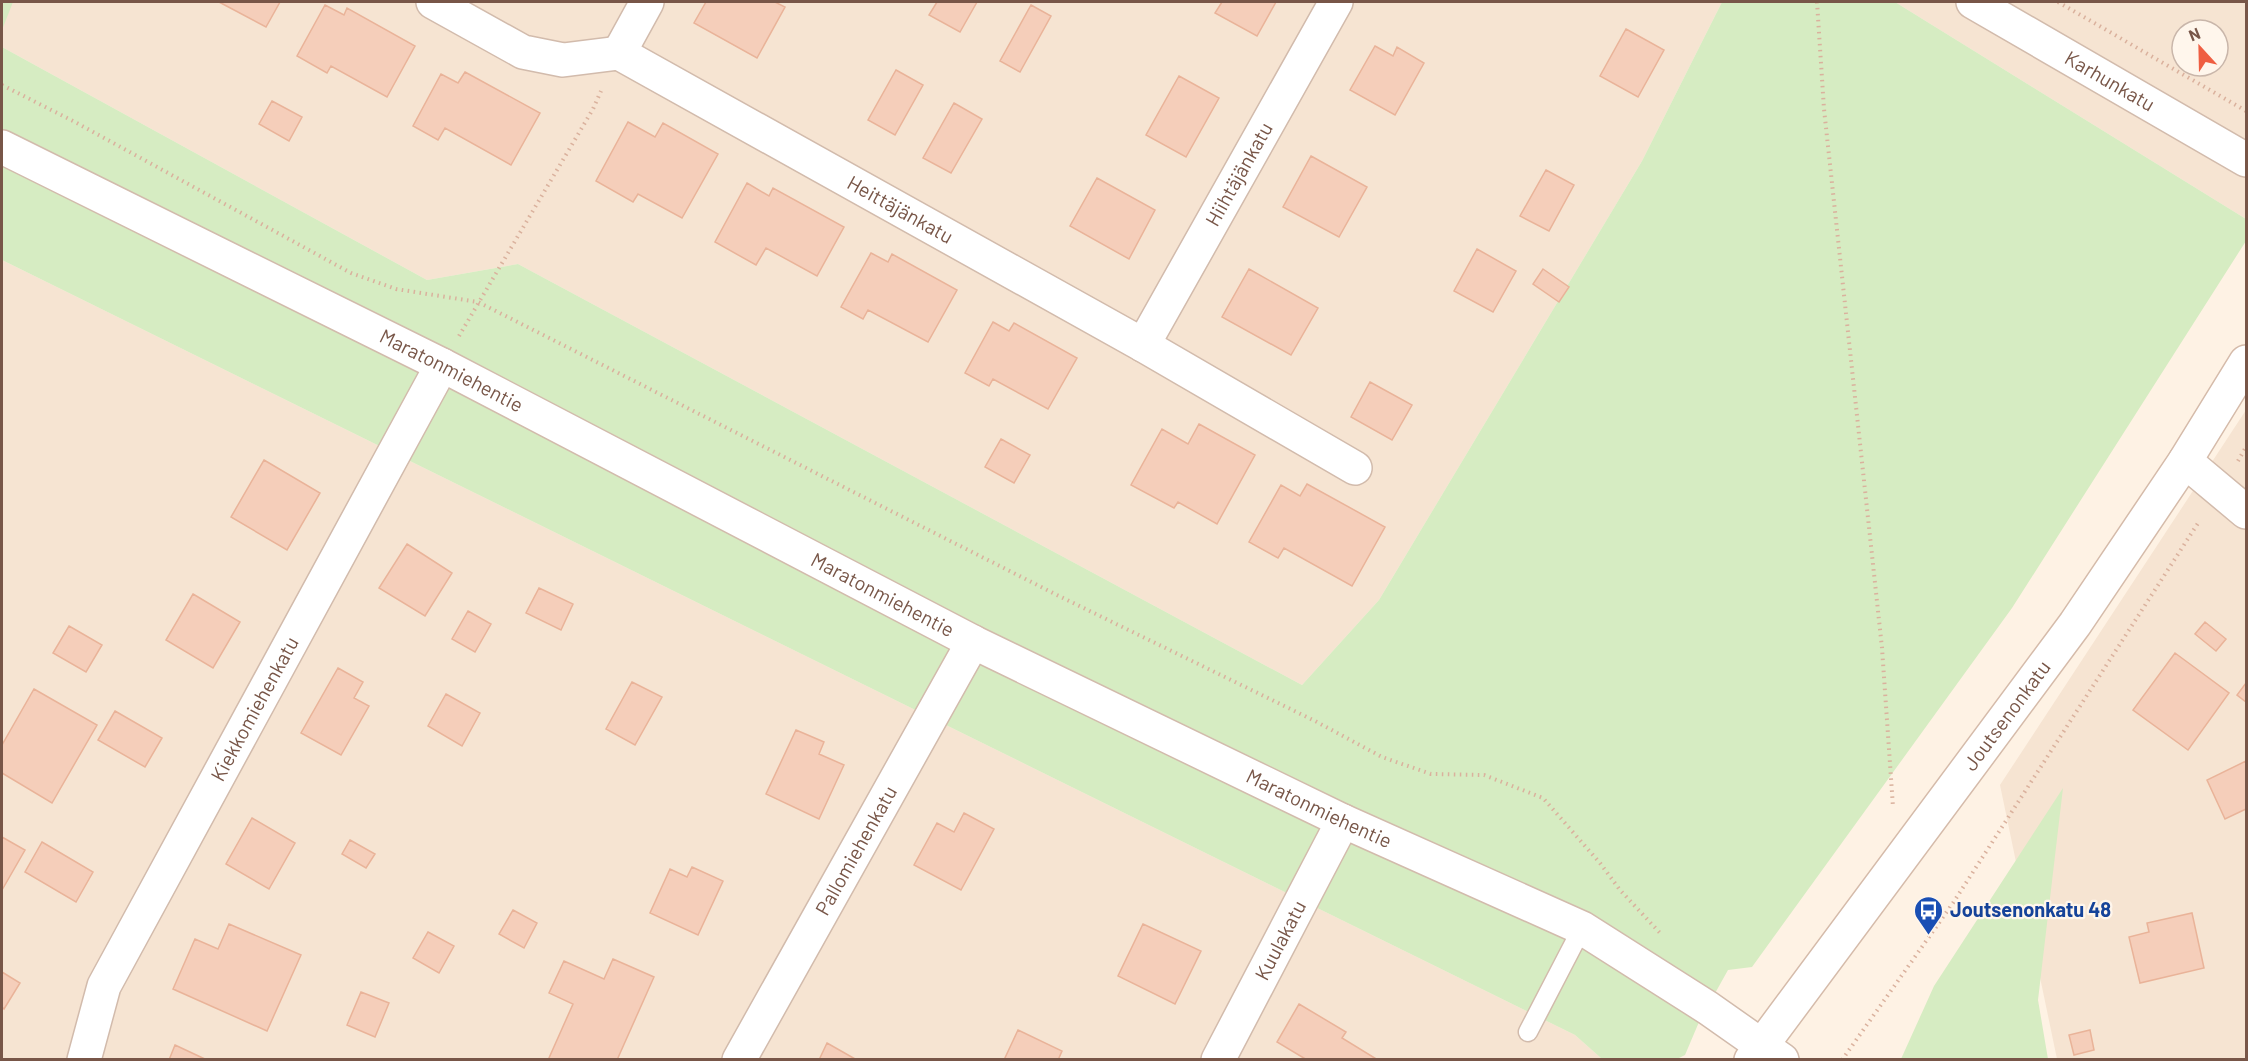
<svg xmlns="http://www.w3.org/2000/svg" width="2248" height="1061" font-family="Barlow,sans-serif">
  <rect width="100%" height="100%" fill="#fef2e4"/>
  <path fill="#f6e4d2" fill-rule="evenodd" d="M2,2H1722L1642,161L1379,600L1302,685L518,264L427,280L2,47Z
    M1895,2H2246V219ZM2182,30H2218V66H2182Z
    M2,260L1575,1035L1602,1059H2Z
    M2246,410V1059H2057L2000,785Z"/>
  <path fill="#d6ecc2" d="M2,2H13L2,30Z
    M1722,2H1895L2246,219V241L2012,608L1752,967L1728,970L1699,1022L1685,1055L1677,1059H1602L1575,1035L2,260V47L427,280L518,264L1302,685L1379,600L1642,161Z
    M2063,788L2038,1000L2048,1059H1901L1934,986Z"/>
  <path fill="#f5ceba" stroke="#e9b399" stroke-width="1.5" d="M219,2H280L266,27Z
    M706,2H775L785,7L757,58L694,23Z
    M937,2H977L960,32L929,15Z
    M1222,2H1276L1257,36L1215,13Z
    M325,5L344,15L347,8L415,46L387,97L331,66L327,73L297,56Z
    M1031,5L1051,16L1020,72L1000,61Z
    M1626,29L1664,50L1638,97L1600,76Z
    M1375,46L1393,56L1397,47L1424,63L1395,115L1350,90Z
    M896,70L923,85L895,135L868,120Z
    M465,72L540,113L511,165L445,128L438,140L413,126L441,74L458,83Z
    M1179,76L1219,98L1186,157L1146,135Z
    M272,101L302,117L289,141L259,124Z
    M954,103L982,119L951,173L923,158Z
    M628,122L655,137L663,123L718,154L682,218L638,194L633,202L596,181Z
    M1311,156L1367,187L1339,237L1283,207Z
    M1546,170L1574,185L1549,231L1520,216Z
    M1097,178L1155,210L1129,259L1070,226Z
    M747,183L769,196L773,188L844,227L817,276L766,248L756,265L715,242Z
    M1477,249L1516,271L1493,312L1454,291Z
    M871,253L888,262L892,254L957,290L928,342L868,310L863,319L841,307Z
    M1249,269L1318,308L1291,355L1222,317Z
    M1543,269L1569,287L1559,302L1533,284Z
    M993,322L1009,331L1014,323L1077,358L1048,409L993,379L989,386L965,373Z
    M1370,382L1412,405L1392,440L1351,417Z
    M1199,424L1255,455L1217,524L1178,502L1174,508L1131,485L1162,429L1188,444Z
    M1001,439L1030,455L1014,483L985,467Z
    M264,460L320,493L287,550L231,517Z
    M1307,484L1385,527L1352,586L1284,548L1278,558L1249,542L1281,485L1300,496Z
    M407,544L452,573L425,616L379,588Z
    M539,588L573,604L561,630L526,613Z
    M193,594L240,622L213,668L166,640Z
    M468,611L491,624L475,652L452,639Z
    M2205,622L2226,639L2216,651L2195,634Z
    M69,626L102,645L86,672L53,653Z
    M2175,653L2229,693L2188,750L2133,710Z
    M338,668L363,682L354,698L369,706L341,755L301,733Z
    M632,682L662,697L635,745L606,729Z
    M2246,683V702L2237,695Z
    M34,689L97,725L52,803L2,773V745Z
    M446,694L480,713L462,746L428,726Z
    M115,711L162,738L145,767L98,740Z
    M796,730L824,742L819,754L844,765L819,819L766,794Z
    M2246,761V809L2225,819L2207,780Z
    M964,813L994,829L961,890L914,865L937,823L954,832Z
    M252,818L295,843L269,889L226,864Z
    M2,837L25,850L2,890Z
    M350,840L375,854L366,868L342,854Z
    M42,842L93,872L76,902L25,872Z
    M692,867L723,881L698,935L650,913L670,869L687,877Z
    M513,910L537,923L524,948L499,934Z
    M2192,913L2204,968L2140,983L2129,937L2149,932L2147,923Z
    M229,924L301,955L267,1031L173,989L195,939L218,949Z
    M1143,924L1201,951L1175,1004L1118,976Z
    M428,932L454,946L439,973L413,958Z
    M613,959L654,977L617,1060H553L549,1058L573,1004L549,993L564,961L604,979Z
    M2,972L20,983L4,1009L2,1007Z
    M361,992L389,1003L375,1037L347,1025Z
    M1299,1004L1346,1032L1342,1038L1378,1060H1307L1277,1042Z
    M1018,1030L1062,1051L1058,1060H1004Z
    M2090,1030L2094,1050L2074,1055L2069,1035Z
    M827,1043L857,1060H819Z
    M175,1045L207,1060H169Z"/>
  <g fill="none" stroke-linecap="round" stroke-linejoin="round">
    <defs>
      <path id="lane" d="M1528,1032L1582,928"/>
      <g id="street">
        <path id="s1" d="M433,2L523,52L563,60L619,53L1143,345L1355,468"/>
        <path id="s2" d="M1973,2L2246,160"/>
        <path d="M619,53L647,2"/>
        <path id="s3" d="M2,147L442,365L973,642L1343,821L1582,928L1708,1008L1782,1060"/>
        <path id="s4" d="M1143,345L1336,2"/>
        <path d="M2185,461L2246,512"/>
        <path id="s5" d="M84,1060L104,986L442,365"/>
        <path id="s6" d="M739,1060L973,642"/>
        <path id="s7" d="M1218,1060L1343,821"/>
      </g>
      <g id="secondary">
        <path id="s8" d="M1751,1060L2075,624L2185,461L2246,362"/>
      </g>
    </defs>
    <use href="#lane" stroke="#d2bbac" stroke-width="21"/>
    <use href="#street" stroke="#d2bbac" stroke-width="36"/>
    <use href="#secondary" stroke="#d5bbaa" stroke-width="36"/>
    <path stroke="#dab19d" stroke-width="4" stroke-dasharray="1.5 4.5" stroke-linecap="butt" d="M1817,2L1824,109L1882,648L1893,807
      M2058,2L2246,111
      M2,85L73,121L351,273L396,289L478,302L1061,597L1315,721L1382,757L1431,774L1484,775L1543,798L1600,863L1620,890L1661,934
      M459,336L593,109L601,91
      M2238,461L2246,447
      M1842,1060L1953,903L2200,520"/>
    <use href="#lane" stroke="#fff" stroke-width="18"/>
    <use href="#street" stroke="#fff" stroke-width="33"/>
    <use href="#secondary" stroke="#fff" stroke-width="33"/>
  </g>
  <defs>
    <symbol id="bus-pin" viewBox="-11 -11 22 30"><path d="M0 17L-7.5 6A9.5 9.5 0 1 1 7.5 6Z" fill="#1a4fb4" stroke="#fff6ec"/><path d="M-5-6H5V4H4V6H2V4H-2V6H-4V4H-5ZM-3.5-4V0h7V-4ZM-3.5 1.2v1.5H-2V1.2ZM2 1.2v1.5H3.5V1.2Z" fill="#fff"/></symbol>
  </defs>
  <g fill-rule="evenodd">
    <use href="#bus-pin" x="1912" y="894" width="33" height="45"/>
  </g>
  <g text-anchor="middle" stroke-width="4.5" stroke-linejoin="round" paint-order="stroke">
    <g font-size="20" fill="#785648" stroke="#fff6ec">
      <text dy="7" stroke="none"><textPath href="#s2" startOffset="158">Karhunkatu</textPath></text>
      <text dy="7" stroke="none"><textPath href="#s4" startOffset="196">Hiihtäjänkatu</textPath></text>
      <text dy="7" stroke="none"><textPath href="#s1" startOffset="522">Heittäjänkatu</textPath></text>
      <text dy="7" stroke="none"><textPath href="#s3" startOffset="502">Maratonmiehentie</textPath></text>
      <text dy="7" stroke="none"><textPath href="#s3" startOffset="988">Maratonmiehentie</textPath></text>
      <text dy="7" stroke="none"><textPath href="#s5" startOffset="392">Kiekkomiehenkatu</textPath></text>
      <text dy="7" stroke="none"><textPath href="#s8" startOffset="429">Joutsenonkatu</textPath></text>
      <text dy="7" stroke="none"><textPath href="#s3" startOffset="1474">Maratonmiehentie</textPath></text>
      <text dy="7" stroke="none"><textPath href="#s6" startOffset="240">Pallomiehenkatu</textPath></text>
      <text dy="7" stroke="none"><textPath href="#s7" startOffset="135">Kuulakatu</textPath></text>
    </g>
    <g font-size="20" font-weight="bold" fill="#164399" stroke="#fff6ec" text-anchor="start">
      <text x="1950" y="917">Joutsenonkatu 48</text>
    </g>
  </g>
  <rect width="2248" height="1061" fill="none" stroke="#785648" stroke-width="6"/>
  <g transform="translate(2200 48) rotate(338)"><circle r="28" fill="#fff6ec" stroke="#c9b6aa" stroke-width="1.5"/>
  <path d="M0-4.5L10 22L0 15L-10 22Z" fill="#ef5e42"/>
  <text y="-9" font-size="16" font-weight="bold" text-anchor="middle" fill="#785648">N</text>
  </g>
</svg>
